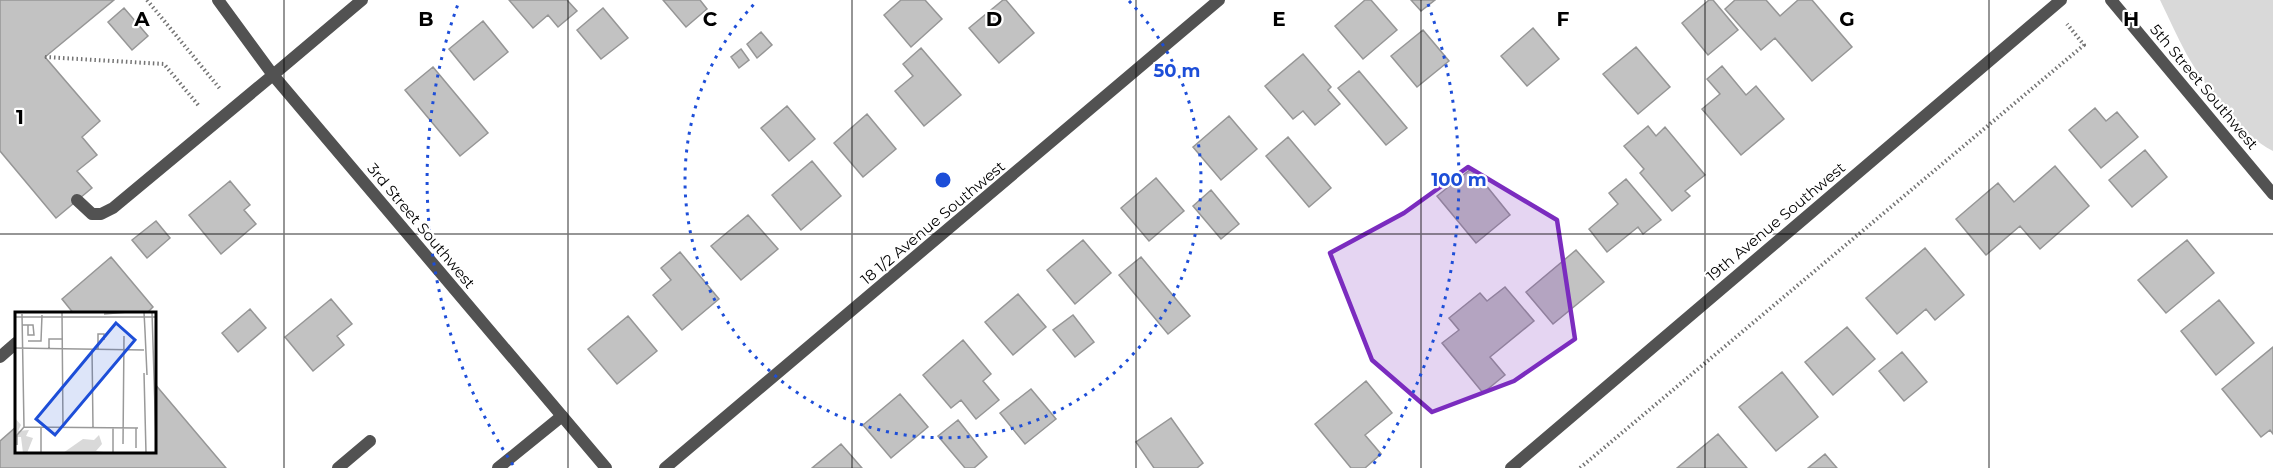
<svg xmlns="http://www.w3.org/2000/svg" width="2273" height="468" font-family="Montserrat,sans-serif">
  <rect width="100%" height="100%" fill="#fff"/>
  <path fill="#d9d9d9" d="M2160,0H2273V151C2242,136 2204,85 2187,55C2177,37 2169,18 2160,0Z"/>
  <path fill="#c2c2c2" stroke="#969696" stroke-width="1.5" d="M0,0H114L45,57L100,121L82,137L97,155L77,171L92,188L56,218L0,151Z
    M509,0H567L577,11L558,27L548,15L533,28Z
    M663,0H700L707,9L686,27Z
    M901,0H925L942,19L911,47L884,15Z
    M1003,0H1006L1034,33L999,63L969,28Z
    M1365,0H1371L1397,30L1363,59L1335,26Z
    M1411,0H1435L1421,11Z
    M1709,0H1713L1738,30L1708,55L1682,23Z
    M1735,0H1766L1780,16L1798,0H1812L1852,47L1812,81L1775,38L1761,50L1725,9Z
    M124,8L148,36L132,50L108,22Z
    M603,8L628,38L601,59L577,30Z
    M483,21L508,52L474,80L449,49Z
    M1533,28L1559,59L1527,86L1501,56Z
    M1423,30L1449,61L1417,87L1391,56Z
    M761,32L772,45L757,58L747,44Z
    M1636,47L1670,87L1638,114L1603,74Z
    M921,48L961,95L924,126L895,91L913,76L903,64Z
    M741,49L749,60L739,68L731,57Z
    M1303,54L1331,87L1328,90L1340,104L1315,125L1303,111L1293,119L1265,86Z
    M1722,66L1746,95L1756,86L1784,119L1741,155L1702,109L1720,94L1707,79Z
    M433,67L488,133L460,156L405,90Z
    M1359,71L1407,128L1386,145L1338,88Z
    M787,106L815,139L789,161L761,128Z
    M2095,108L2106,121L2117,112L2138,137L2101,168L2069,130Z
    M867,114L896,149L863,177L834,143Z
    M1229,116L1257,149L1221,180L1193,147Z
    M1648,126L1656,136L1665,127L1705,175L1685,191L1690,196L1672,211L1640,173L1644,169L1624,146Z
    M1288,137L1331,188L1309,207L1266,156Z
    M2145,150L2167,177L2132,207L2109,180Z
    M812,161L841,196L801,230L772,195Z
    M2055,166L2089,206L2040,249L2020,226L1986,255L1956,219L1998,183L2014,202Z
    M1472,168L1510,215L1476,243L1437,196Z
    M1156,178L1184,211L1149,241L1121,208Z
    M1626,179L1661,220L1643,234L1638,227L1607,252L1589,229L1618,204L1609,193Z
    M230,181L250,205L244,210L256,224L221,254L189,215Z
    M1211,190L1239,224L1221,239L1193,206Z
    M748,215L778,249L741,280L711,246Z
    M156,221L170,238L147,258L132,240Z
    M1083,240L1111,273L1075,304L1047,270Z
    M2187,240L2214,273L2166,313L2138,280Z
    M1925,248L1964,295L1935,320L1926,309L1897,334L1866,298Z
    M1576,250L1604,282L1553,324L1526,292Z
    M680,252L719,299L682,330L653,295L671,280L661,268Z
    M111,257L153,307L146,314H74L62,299Z
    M1141,257L1190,316L1168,334L1119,275Z
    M1505,287L1534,321L1490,357L1505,375L1483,393L1442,343L1459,330L1449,318L1480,293L1487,301Z
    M1018,294L1046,327L1013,355L985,322Z
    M331,299L352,324L337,336L344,345L313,371L285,337Z
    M2219,300L2254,343L2216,375L2181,331Z
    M250,309L266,328L238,352L222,333Z
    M1073,315L1094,342L1075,357L1053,330Z
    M628,316L657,351L617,384L588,349Z
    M1847,327L1875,359L1833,395L1805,362Z
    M963,340L991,374L983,381L999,400L976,419L961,400L951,408L923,375Z
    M2273,347V434L2270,430L2261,437L2222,389Z
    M1902,352L1927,382L1904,401L1879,371Z
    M1782,372L1818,417L1776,451L1739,407Z
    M1366,381L1392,413L1365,435L1381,454L1365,468H1351L1315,424Z
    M154,383L226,468H0V441L16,427V452H154Z
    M1031,389L1056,419L1025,444L1000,413Z
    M900,394L928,427L891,458L863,425Z
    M1171,418L1203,463L1197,468H1154L1136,442Z
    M958,420L987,457L974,468H965L938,436Z
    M1718,434L1747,468H1677Z
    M841,444L862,468H812Z
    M1825,454L1837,468H1808Z"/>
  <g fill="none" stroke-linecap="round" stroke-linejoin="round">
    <path stroke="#747474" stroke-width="4" stroke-dasharray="1.5 3" stroke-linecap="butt" d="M147,0L221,90
      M45,57L164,64L199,106
      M1580,468L2084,45L2067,24"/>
    <path stroke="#525252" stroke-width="12" d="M77,200L92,214H101L113,208L273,75
      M0,357L16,343
      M338,468L370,441
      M498,468L562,416"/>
    <path stroke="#525252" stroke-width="12" d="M218,0L273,75L606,468
      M2111,0L2273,194
      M273,75L362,0
      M665,468L1219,0
      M1511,468L2061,0"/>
  </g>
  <path fill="#7b2cbf" fill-opacity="0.2" stroke="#7b2cbf" stroke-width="4.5" stroke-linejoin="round" d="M1468,167L1557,220L1575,339L1514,381L1432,412L1372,360L1330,253L1404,213Z"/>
  <path fill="none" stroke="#000" stroke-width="1.5" stroke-opacity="0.55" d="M284,0V468M568,0V468M852,0V468M1136,0V468M1421,0V468M1705,0V468M1989,0V468M0,234H2273"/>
  <g fill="none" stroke="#1d4ed8" stroke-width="3" stroke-dasharray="3 6">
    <path d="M1129 1A258 258 0 1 1 757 1"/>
    <path d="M513 465A516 516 0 0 1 458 4M1428 4A516 516 0 0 1 1373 465"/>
  </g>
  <g text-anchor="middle" stroke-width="4.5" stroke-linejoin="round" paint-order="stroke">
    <g font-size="15" fill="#000" stroke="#fff">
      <text transform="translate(2204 87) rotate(50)" y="5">5th Street Southwest</text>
      <text transform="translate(1776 222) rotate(-40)" y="5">19th Avenue Southwest</text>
      <text transform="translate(933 223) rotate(-40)" y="5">18 1/2 Avenue Southwest</text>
      <text transform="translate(421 226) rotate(50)" y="5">3rd Street Southwest</text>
    </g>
  </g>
  <g transform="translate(15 312)">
    <rect width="141" height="141" fill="#fff"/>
    <path d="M0,106L6,113L3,119L14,118L11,124L18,126L12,141H8L6,125H0ZM84,123L87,132L81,139L96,141H48L68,127L79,128Z" fill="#d9d9d9"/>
    <path fill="none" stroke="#999" stroke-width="1.5" d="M47,0L48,116M129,0L130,19M137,0L141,129M7,2L9,115M89,2L113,0M0,5H141M7,13H18L19,23H13V13M130,19L132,63M13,29H26L27,3M0,36L129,38M34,37V27H47M77,37L78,116M83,37V22H89V28M129,61L131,141M9,115L123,116M98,116V140M108,132L109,24M2,133V123L9,115M121,136V116M26,141V116"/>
    <path fill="#1d4ed8" fill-opacity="0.15" stroke="#1d4ed8" stroke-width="3" d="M101,11L120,28L40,123L21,107Z"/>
    <rect width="141" height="141" fill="none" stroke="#000" stroke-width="3"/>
  </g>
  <g font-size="20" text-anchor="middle" font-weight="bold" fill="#000" stroke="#fff" stroke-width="4.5" stroke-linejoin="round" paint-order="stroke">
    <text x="142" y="26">A</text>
    <text x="426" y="26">B</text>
    <text x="710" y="26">C</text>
    <text x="994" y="26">D</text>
    <text x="1279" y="26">E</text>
    <text x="1563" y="26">F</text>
    <text x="1847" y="26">G</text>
    <text x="2131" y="26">H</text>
    <text x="20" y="124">1</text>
  </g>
  <circle cx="943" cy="180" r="9" fill="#1d4ed8" stroke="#fff" stroke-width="3"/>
  <g font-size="18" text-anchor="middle" font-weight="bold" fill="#1d4ed8" stroke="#fff" stroke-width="4.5" stroke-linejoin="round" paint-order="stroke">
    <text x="1177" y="77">50 m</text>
    <text x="1459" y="186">100 m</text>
  </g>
</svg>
